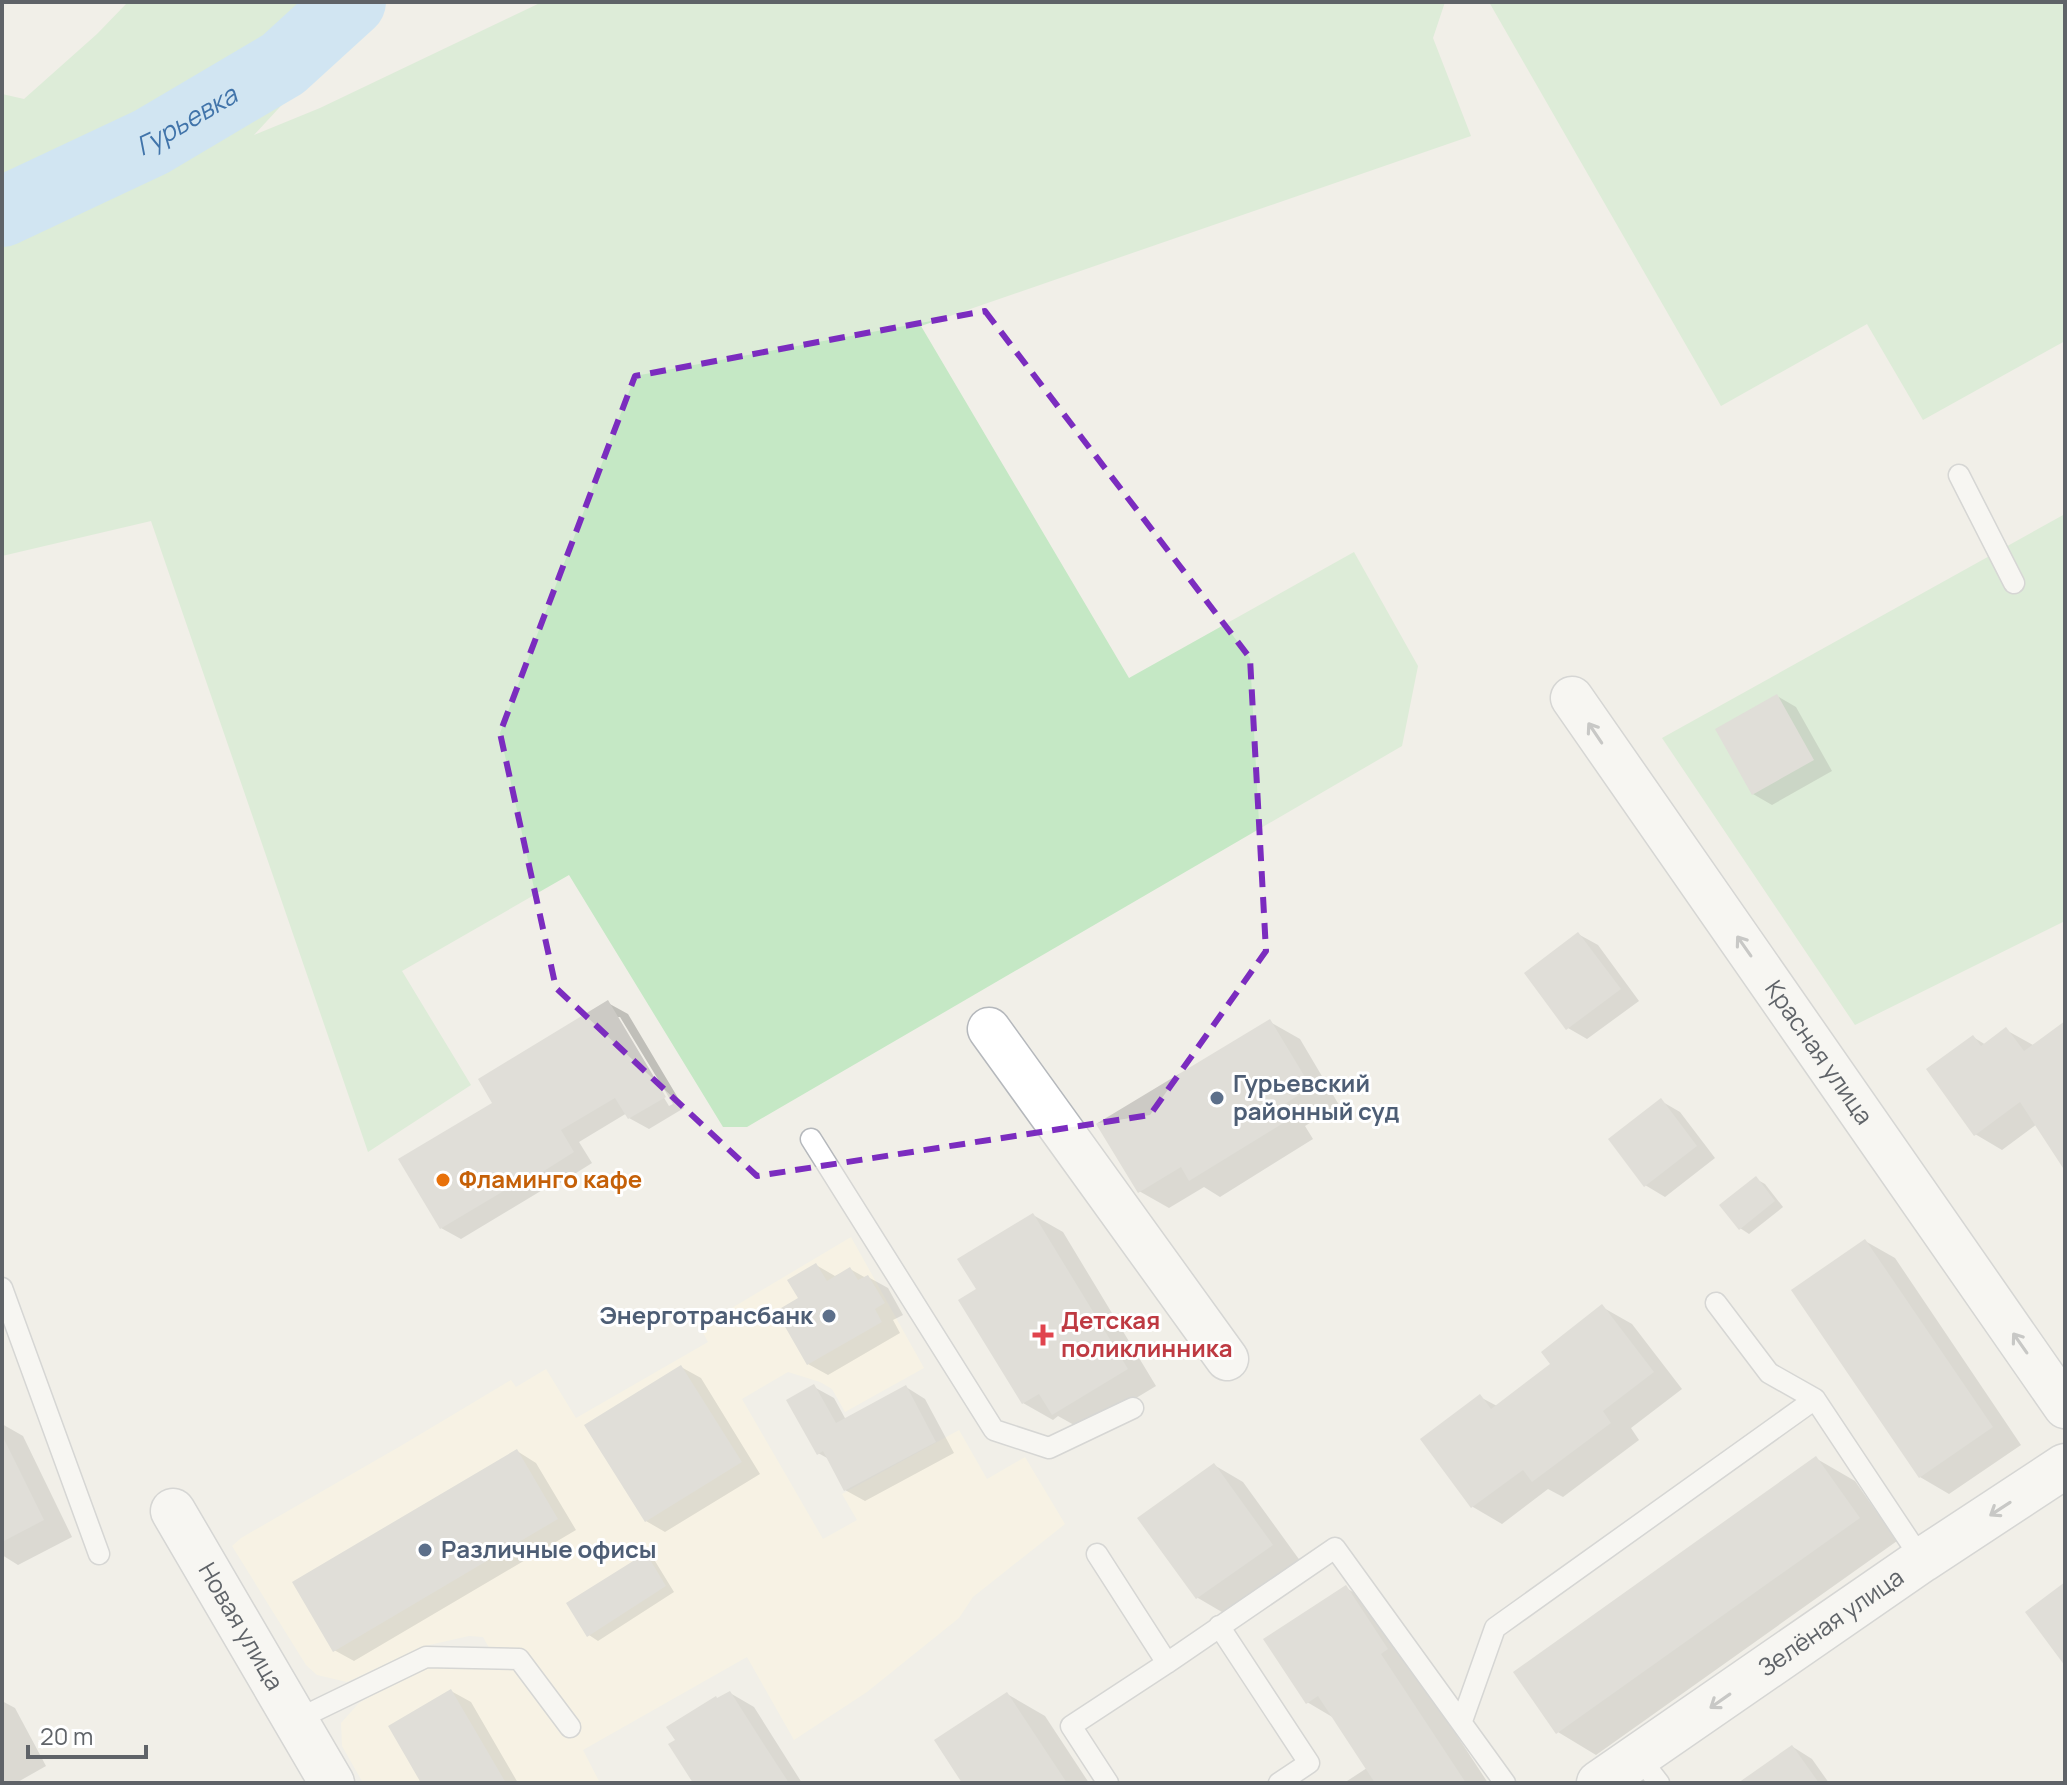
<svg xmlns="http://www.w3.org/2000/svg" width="2067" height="1785" font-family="Manrope,sans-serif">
  <rect width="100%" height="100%" fill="#f1efe8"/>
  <path fill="#fef7e0" d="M851,1237L924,1368L845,1412L832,1389L820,1382L788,1372L742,1399L823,1539L857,1520L842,1494L959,1430L987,1479L1025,1457L1065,1524L973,1597L959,1618L867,1692L794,1740L747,1657L583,1750L600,1783H363L342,1746L341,1723L359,1703L425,1664L497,1662L483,1637L469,1636L425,1646L347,1682L317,1675L306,1665L232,1546L241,1538L404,1444L511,1380L516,1387L546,1369L576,1418L708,1342L700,1327Z"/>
  <path fill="#c5e8c5" d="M128,2H377L254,135L320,108L542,2H1445L1433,38L1471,136L921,326L1129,678L1354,552L1418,666L1402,746L747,1127H723L569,875L402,971L471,1085L368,1152L151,521L2,556V94L24,99L97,34Z
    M1489,2H2065V341L1923,420L1867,324L1721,406Z
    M2065,514V921L1855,1025L1662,738Z"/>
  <path fill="#0003" fill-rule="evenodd" d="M1777,696L1796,707L1832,771L1772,805L1753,794Z
    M1578,934L1598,945L1639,1001L1587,1039L1568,1028Z
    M608,1003L628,1014L684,1108L649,1129L629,1118L627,1113L579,1142L592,1163L557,1185L554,1183L461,1239L441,1228ZM615,1017H620L673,1104L669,1106Z
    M1270,1022L1300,1039L1339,1105L1305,1126L1313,1139L1220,1197L1204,1187L1169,1208L1139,1191Z
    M2065,1024V1167L2037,1124L2002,1150L1975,1134L1973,1037L1986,1045L2006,1030L2033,1045Z
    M1661,1101L1680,1112L1715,1158L1665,1197L1645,1185Z
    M1756,1179L1765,1184L1783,1207L1749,1234L1740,1228Z
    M1033,1215L1063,1232L1156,1386L1083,1430L1058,1416L1053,1420L1023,1403Z
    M1865,1241L1895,1258L2021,1445L1949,1494L1920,1477Z
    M816,1265L835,1276L850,1269L866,1278L868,1277L888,1288L903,1315L893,1320L900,1333L828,1375L808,1364L801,1299Z
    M1602,1307L1632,1324L1682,1389L1631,1428L1639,1440L1563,1497L1548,1489L1502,1524L1473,1507L1423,1440L1480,1397L1497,1406L1553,1364Z
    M681,1367L701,1378L760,1474L665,1532L646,1521Z
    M814,1387L834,1398L846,1420L906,1387L925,1399L954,1453L865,1501L845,1490L829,1459L818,1453Z
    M2,1424L23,1436L72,1537L18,1565L2,1555Z
    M517,1451L536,1463L576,1530L354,1661L334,1650Z
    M1817,1459L1855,1481L1897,1541L1596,1755L1558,1732Z
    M1214,1465L1243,1482L1301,1562L1227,1615L1198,1598L1140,1518Z
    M646,1556L655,1561L674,1592L598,1641L589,1635Z
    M1346,1588L1385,1610L1418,1676L1488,1783H1344L1367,1768L1334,1718L1307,1702Z
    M451,1691L471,1702L518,1783H424Z
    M730,1693L754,1707L802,1783H696L677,1741L719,1700Z
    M1007,1694L1045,1716L1089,1783H964Z
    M2,1701L15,1708L46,1766L16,1783H2Z
    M1793,1747L1812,1759L1829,1783H1750Z"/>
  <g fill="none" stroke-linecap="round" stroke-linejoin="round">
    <path stroke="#aadaff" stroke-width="70" id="s1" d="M2,212L151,142L283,64L351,2"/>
  </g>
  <path fill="#cccac5" d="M1777,694L1814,760L1752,795L1715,729Z
    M1578,932L1621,989L1566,1030L1524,973Z
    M608,1000L666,1097L628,1119L615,1098L561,1130L574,1152L536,1176L534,1173L440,1229L398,1159L492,1103L478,1079Z
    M1270,1019L1311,1087L1277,1109L1285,1122L1189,1181L1181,1167L1138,1193L1096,1124Z
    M2065,1021V1171L2020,1102L1974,1136L1926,1069L1973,1035L1981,1046L2006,1027L2024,1051Z
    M1661,1098L1697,1146L1644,1187L1608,1139Z
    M1756,1176L1775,1201L1739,1230L1719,1205Z
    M1033,1213L1128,1369L1052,1415L1039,1394L1022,1404L958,1300L976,1289L957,1259Z
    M1865,1239L1993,1427L1919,1478L1791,1290Z
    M816,1263L827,1281L850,1267L858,1280L868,1275L885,1303L875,1309L882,1322L807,1365L776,1311L798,1298L787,1280Z
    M1602,1304L1654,1372L1603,1411L1611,1423L1532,1482L1523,1470L1471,1508L1420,1439L1480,1394L1491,1409L1550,1364L1541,1352Z
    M681,1365L742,1462L645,1522L584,1425Z
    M814,1384L836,1423L906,1385L936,1442L844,1491L823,1451L817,1455L786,1400Z
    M2,1435L44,1520L2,1542Z
    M517,1449L558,1519L333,1652L292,1582Z
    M1816,1456L1860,1518L1556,1734L1513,1672Z
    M1214,1463L1273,1545L1196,1599L1137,1518Z
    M646,1553L666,1586L587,1637L566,1603Z
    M2065,1582V1666L2025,1612Z
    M1346,1585L1388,1649L1381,1654L1466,1783H1375L1318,1696L1306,1704L1263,1639Z
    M451,1689L506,1783H421L388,1726Z
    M730,1691L763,1743L789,1783H693L668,1744L675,1740L666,1727L716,1696L717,1698Z
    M1007,1692L1067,1783H962L934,1740Z
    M1792,1745L1819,1783H1738Z"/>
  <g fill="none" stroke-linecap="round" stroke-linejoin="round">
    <defs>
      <path id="service" d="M1959,475L2014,583
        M811,1139L994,1430L1049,1448L1133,1408
        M2,1288L99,1554
        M1716,1303L1769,1373L1815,1399
        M1097,1554L1167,1663L1335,1548L1505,1783
        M1219,1626L1309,1763L1279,1783
        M296,1720L426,1657L519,1659L570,1727
        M1462,1721L1495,1628L1815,1399L1922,1560
        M1639,1757L1659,1783
        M1108,1783L1071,1726L1167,1663"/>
      <g id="minor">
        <path id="s2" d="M1572,698L2065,1407"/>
        <path d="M989,1029L1227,1359"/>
      </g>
      <g id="tertiary">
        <path id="s3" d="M173,1511L332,1783"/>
        <path id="s4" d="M1599,1783L1922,1560L2065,1466"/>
      </g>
    </defs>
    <use href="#service" stroke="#b5b8bc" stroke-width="23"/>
    <use href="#minor" stroke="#b5b8bc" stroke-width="45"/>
    <use href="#tertiary" stroke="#b5b8bc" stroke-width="47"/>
    <use href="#service" stroke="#fff" stroke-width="20"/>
    <use href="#minor" stroke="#fff" stroke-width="42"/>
    <use href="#tertiary" stroke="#fff" stroke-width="44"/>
  </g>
  <defs><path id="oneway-shaft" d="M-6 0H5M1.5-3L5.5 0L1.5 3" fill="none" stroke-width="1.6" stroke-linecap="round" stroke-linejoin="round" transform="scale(2)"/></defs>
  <g stroke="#979a9d">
    <use href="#oneway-shaft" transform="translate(1595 733) rotate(-124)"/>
    <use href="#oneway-shaft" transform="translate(1744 946) rotate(-125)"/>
    <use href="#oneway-shaft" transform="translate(2020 1343) rotate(-125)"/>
    <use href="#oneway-shaft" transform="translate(2000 1509) rotate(147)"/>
    <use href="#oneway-shaft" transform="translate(1720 1701) rotate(145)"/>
  </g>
  <path d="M0 0H2067V1785H0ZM985,311L1250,658L1266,951L1150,1115L757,1176L556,988L500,733L635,376Z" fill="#f1efe8" fill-opacity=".55" fill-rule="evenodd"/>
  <path fill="none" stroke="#7b2cbf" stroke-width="6" stroke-dasharray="16 10" stroke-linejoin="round" d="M985,311L1250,658L1266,951L1150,1115L757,1176L556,988L500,733L635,376Z"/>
  <g fill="#5c6f8a" stroke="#fff" stroke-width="3">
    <circle cx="1217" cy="1098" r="8"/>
    <circle cx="829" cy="1316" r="8"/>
    <circle cx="425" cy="1550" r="8"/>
  </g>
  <circle fill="#e8710a" stroke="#fff" stroke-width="3" cx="443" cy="1180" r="8"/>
  <path fill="#e0444e" stroke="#fff" stroke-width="3" d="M1039 1323h8v8h8v8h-8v8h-8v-8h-8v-8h8z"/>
  <g text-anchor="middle" stroke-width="6" stroke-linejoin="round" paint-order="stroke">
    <g font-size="24" fill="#5f6368" stroke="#fff">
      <text dy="8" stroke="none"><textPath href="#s2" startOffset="432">Красная улица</textPath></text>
      <text dy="8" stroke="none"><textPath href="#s4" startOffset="282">Зелёная улица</textPath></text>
      <text dy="8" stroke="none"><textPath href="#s3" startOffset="134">Новая улица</textPath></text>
    </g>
    <g font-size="24" font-weight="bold" fill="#4e5e75" stroke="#fff" text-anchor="start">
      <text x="1233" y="1092">Гурьевский<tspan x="1233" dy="28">районный суд</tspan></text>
      <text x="813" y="1324" text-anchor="end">Энерготрансбанк</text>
      <text x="441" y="1558">Различные офисы</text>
    </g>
    <g font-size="24" font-weight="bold" fill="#c56008" stroke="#fff" text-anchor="start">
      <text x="459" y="1188">Фламинго кафе</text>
    </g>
    <g font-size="24" font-weight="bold" fill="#be3a42" stroke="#fff" text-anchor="start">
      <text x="1061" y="1329">Детская<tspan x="1061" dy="28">поликлинника</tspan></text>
    </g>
    <g font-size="26" font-style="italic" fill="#4174aa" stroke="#fff">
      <text dy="9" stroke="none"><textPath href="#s1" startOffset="206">Гурьевка</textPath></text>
    </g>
  </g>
  <rect width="2067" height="1785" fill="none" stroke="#5f6368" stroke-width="8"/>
  <path d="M28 1745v12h118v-12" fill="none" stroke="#5f6368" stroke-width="4"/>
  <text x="40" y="1745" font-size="24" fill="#5f6368" stroke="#ffffff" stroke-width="6" paint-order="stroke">20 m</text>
</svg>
